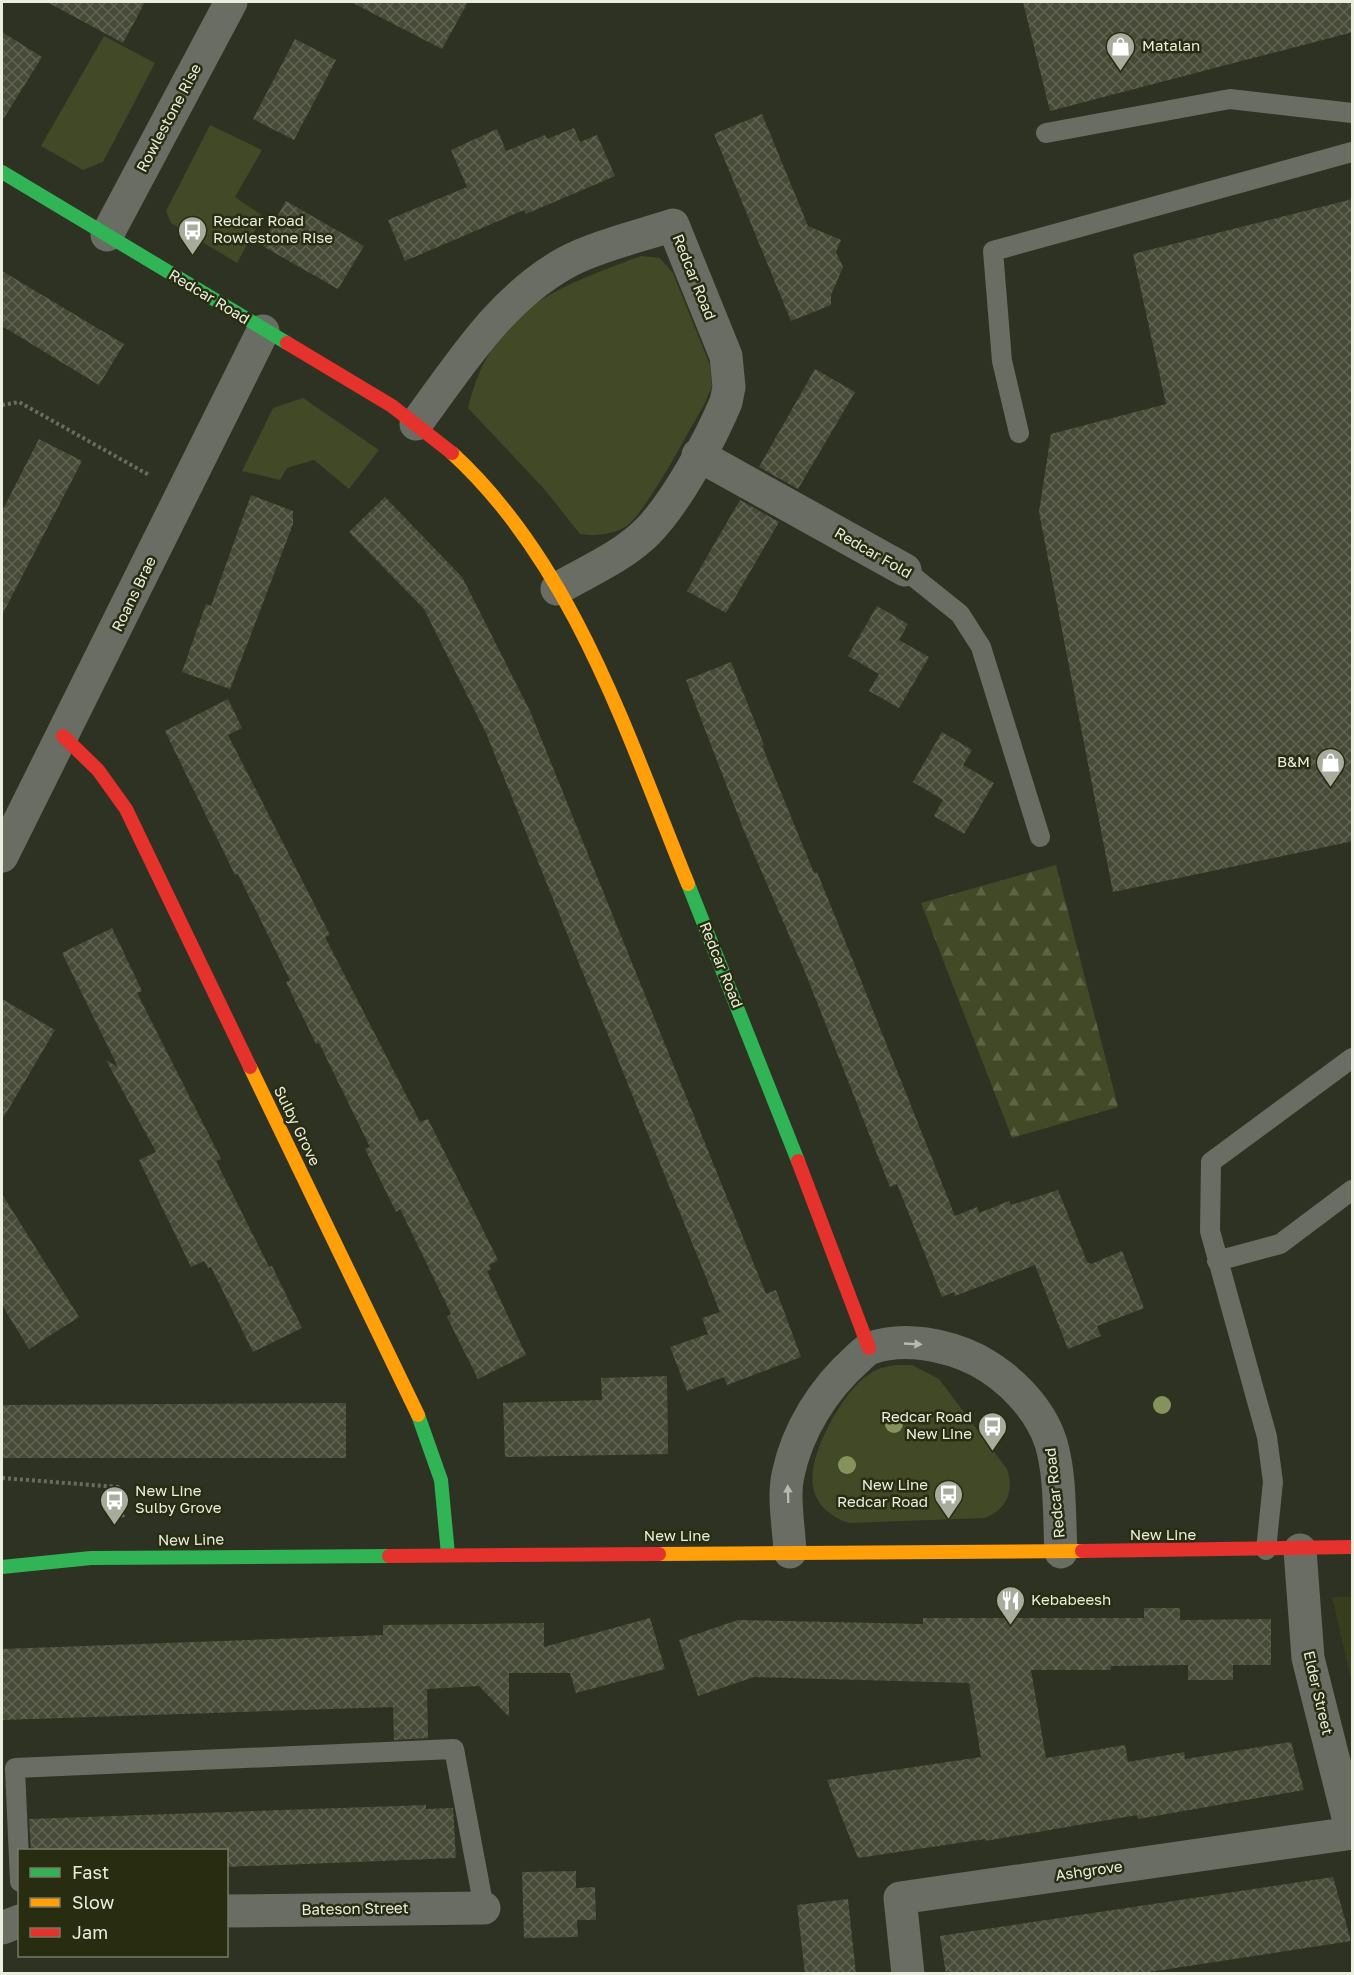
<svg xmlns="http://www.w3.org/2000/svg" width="1354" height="1975" font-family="'Golos Text',sans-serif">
  <defs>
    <pattern id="forest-firs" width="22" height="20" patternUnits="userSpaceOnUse" patternTransform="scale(1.5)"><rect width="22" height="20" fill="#414926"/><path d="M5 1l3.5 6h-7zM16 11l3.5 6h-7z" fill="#5d6445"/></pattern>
    <pattern id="building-cross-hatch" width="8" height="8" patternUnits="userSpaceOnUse" patternTransform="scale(1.5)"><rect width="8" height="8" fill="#464a37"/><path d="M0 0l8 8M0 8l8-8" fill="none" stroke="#616454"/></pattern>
  </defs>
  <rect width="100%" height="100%" fill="#2e3222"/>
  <path fill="#373d1d" d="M1332,1597H1352V1683L1335,1610Z"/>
  <path fill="#414926" d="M104,36L155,63L103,162L83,170L41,146Z
    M210,125L262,150L235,197L263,216L237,263L171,223L166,211Z
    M641,256L660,258L673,273L710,365L712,386L704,405C689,430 646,514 625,527C611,535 596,536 580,534L545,490L468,408C492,309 555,288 641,256Z
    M303,398L379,450L349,489L314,460L287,468L280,480L242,471L273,408Z
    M897,1365H912L939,1379L1007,1469C1015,1491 1006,1510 985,1518L849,1523C797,1505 810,1461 830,1423C840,1405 853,1384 871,1373C879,1368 887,1366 897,1365Z"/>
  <path fill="url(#forest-firs)" d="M1056,865L1118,1107L1012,1138L921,903Z"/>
  <path fill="url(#building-cross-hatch)" d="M47,2H145L123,43Z
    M351,2H468L442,49Z
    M1023,2H1353V32L1050,111Z
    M2,32L42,57L2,121Z
    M295,39L336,60L294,140L253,119Z
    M762,114L808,226L841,240L836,252L843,267L831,295V305L791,321L714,134Z
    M574,128L580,142L597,135L615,176L526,214L524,210L405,261L388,220L467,187L451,150L497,129L506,151L545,135L547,139Z
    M1353,199V841L1113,892L1039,512L1051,434L1166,404L1133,254Z
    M286,201L364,246L338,289L261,245Z
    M2,271L124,344L99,385L2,326Z
    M815,369L855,392L798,489L759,467Z
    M39,439L82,461L2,615V511Z
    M251,495L293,511V524L230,689L182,672L206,604L211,606Z
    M385,497L462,577L530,711L766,1294L776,1290L801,1357L727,1385L724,1377L687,1391L670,1347L708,1334L702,1318L720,1312L486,733L424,609L349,532Z
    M740,500L779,522L726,613L687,591Z
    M877,606L908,624L899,640L929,657L899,708L869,691L879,674L848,656Z
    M731,662L764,745L762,746L814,873L817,872L860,978L955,1216L977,1207L979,1213L1009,1201L1011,1205L1058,1190L1087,1262L1091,1264L1122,1251L1144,1308L1097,1326L1101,1336L1068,1349L1035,1265L955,1296L954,1292L942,1297L897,1184L890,1187L805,972L744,831L686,680Z
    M228,699L242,728L228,735L330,935L325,937L420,1122L428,1119L498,1260L489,1265L491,1269L487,1271L526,1355L478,1379L447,1317L451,1314L426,1262L400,1209L396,1212L365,1149L370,1147L319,1043L316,1044L286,982L290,980L238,874L235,875L165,731Z
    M942,732L972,750L963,765L994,783L964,834L934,816L943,800L913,782Z
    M112,928L142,991L137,993L221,1159L216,1161L269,1267L272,1266L302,1328L253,1352L211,1267L208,1268L204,1261L191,1267L139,1160L156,1152L106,1060L118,1067L62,953Z
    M2,999L55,1030L2,1120Z
    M2,1194L79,1317L29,1349L2,1305Z
    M667,1376L668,1454L505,1457L503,1403L602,1400L601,1378Z
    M346,1403V1458H2V1405Z
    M1144,1608H1180V1620L1271,1619V1665H1233V1680H1188V1665L1111,1666V1670H1031L1046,1758L1125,1745L1128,1762L1184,1752L1185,1759L1291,1742L1304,1790L1138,1819L1137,1815L985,1841V1839L858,1858L827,1780L981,1757L969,1683L754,1677L698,1696L679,1640L738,1620L923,1624V1618H1144Z
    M650,1618L665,1669L576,1693L570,1673H509V1717L479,1686L427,1689L428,1738L394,1740L393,1707L2,1720V1649L383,1635V1625L473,1624L544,1623V1647Z
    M426,1805V1809L453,1808L456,1858L226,1867V1851H31L29,1819Z
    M576,1871V1888L595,1887L596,1920H577L578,1937L524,1938L522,1872Z
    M1333,1877L1351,1941L1136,1974H946L940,1936Z
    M848,1899L856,1974H805L797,1905Z"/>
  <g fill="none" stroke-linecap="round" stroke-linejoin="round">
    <path stroke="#6a6b63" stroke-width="4" stroke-dasharray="3 3" stroke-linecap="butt" d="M2,405L19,402L149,475
      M2,1478L118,1487L123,1519"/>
    <path stroke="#6a6d64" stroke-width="20" d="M1046,133L1230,99L1352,113
      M1019,433L1002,361L993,251L1352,152
      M905,570L960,614L981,647L1040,837
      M1217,1261L1280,1244L1352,1190
      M1266,1550L1273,1482L1267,1437L1210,1231L1211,1162L1352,1058
      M20,1882L15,1768L454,1749L484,1908"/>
    <path stroke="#6a6d64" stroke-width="33" d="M107,235L231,2
      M416,424C460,365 499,300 565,263C594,247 640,236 673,225L726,356L729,387L726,402C710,440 676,503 647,532C622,557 586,572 557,589
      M698,455L905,570
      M2,856L263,331
      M1300,1550L1308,1658L1352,1833
      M790,1552C789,1528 783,1498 788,1475C797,1431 823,1389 857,1359C861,1355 866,1350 871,1348C904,1336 947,1345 977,1360C1009,1377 1040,1408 1051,1443C1061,1477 1059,1517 1061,1552
      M226,1911L484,1908
      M2,1928L20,1921
      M908,1974L900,1898L1352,1833"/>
    <path stroke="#30b455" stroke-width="14" d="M2,172L287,343
      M688,884L798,1161
      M418,1415L441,1480L448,1554
      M2,1567L91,1558L389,1556"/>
    <path stroke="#ff9f0a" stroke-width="14" d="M452,453C574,565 627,735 688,884
      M250,1067L418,1415
      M659,1554L1082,1551"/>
    <path stroke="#e5322d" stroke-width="14" d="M287,343L392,406L452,453
      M63,736L98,770L126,809L250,1067
      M798,1161L869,1348
      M1082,1551L1352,1547
      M389,1556L659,1554"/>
  </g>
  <g fill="#85925b">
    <circle cx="1162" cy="1405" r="9"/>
    <circle cx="894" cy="1424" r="9"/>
    <circle cx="847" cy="1465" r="9"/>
  </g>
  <defs><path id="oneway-solid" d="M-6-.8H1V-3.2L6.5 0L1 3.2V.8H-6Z" transform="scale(1.5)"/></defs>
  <g fill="#b7baad">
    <use href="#oneway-solid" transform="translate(913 1344) rotate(3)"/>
    <use href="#oneway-solid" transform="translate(788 1494) rotate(-92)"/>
  </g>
  <defs>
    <symbol id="shop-pin" viewBox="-11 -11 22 30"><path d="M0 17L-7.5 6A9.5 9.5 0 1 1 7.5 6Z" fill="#a8ac9c" stroke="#282d12"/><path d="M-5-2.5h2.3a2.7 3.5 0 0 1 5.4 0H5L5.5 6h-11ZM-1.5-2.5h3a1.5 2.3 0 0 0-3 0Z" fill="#fff"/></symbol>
    <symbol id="bus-pin" viewBox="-11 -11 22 30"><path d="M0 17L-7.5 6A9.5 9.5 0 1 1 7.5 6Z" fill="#a8ac9c" stroke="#282d12"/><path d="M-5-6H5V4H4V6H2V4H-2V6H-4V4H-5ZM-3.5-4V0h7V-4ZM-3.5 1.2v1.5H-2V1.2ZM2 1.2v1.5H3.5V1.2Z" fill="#fff"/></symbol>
    <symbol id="restaurant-pin" viewBox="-11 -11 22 30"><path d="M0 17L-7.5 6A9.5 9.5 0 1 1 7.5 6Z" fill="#a8ac9c" stroke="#282d12"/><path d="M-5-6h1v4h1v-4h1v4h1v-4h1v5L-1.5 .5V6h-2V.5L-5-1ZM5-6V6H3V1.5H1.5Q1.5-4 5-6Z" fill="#fff"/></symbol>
  </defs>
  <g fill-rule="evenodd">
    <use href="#shop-pin" x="1104" y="30" width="33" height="45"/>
    <use href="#bus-pin" x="176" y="214" width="33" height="45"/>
    <use href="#shop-pin" x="1314" y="746" width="33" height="45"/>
    <use href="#bus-pin" x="976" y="1410" width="33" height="45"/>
    <use href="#bus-pin" x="932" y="1478" width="33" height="45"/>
    <use href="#bus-pin" x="98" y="1484" width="33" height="45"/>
    <use href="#restaurant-pin" x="994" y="1584" width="33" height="45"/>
  </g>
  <g text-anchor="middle" stroke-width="5" stroke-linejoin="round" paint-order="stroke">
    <g font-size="15" fill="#eaeede" stroke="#282d12" text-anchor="start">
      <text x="1142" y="51">Matalan</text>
      <text x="213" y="226">Redcar Road<tspan x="213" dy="17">Rowlestone Rise</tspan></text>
      <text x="1310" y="767" text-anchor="end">B&amp;M</text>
      <text x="972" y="1422" text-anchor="end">Redcar Road<tspan x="972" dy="17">New Line</tspan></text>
      <text x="928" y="1490" text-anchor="end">New Line<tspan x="928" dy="17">Redcar Road</tspan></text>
      <text x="135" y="1496">New Line<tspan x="135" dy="17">Sulby Grove</tspan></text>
      <text x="1031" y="1605">Kebabeesh</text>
    </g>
    <g font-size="15" fill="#eaeede" stroke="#282d12">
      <text transform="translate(169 118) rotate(-62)" y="5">Rowlestone Rise</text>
      <text transform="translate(694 277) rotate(68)" y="5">Redcar Road</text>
      <text transform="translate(209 297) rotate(31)" y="5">Redcar Road</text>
      <text transform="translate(873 553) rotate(30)" y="5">Redcar Fold</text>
      <text transform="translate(134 594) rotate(-64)" y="5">Roans Brae</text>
      <text transform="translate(721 965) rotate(68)" y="5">Redcar Road</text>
      <text transform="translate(297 1126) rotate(64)" y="5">Sulby Grove</text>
      <text transform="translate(1055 1493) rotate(-96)" y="5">Redcar Road</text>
      <text x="1163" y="1540">New Line</text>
      <text x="677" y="1541">New Line</text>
      <text transform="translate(191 1540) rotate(-1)" y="5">New Line</text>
      <text transform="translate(1318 1693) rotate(77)" y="5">Elder Street</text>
      <text transform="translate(1089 1871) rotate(-8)" y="5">Ashgrove</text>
      <text transform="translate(355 1909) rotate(-1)" y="5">Bateson Street</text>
    </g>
  </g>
  <rect width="1354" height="1975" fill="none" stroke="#eaeede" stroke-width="6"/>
  <rect x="18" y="1849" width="210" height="108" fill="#282d12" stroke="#767a64" stroke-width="1.5"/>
  <rect x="30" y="1868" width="30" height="9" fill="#30b455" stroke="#767a64" stroke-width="1.5"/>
  <text x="72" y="1879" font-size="18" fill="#eaeede">Fast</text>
  <rect x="30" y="1898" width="30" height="9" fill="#ff9f0a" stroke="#767a64" stroke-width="1.5"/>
  <text x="72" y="1909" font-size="18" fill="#eaeede">Slow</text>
  <rect x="30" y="1928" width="30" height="9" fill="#e5322d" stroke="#767a64" stroke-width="1.5"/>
  <text x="72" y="1939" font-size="18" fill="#eaeede">Jam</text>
</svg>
